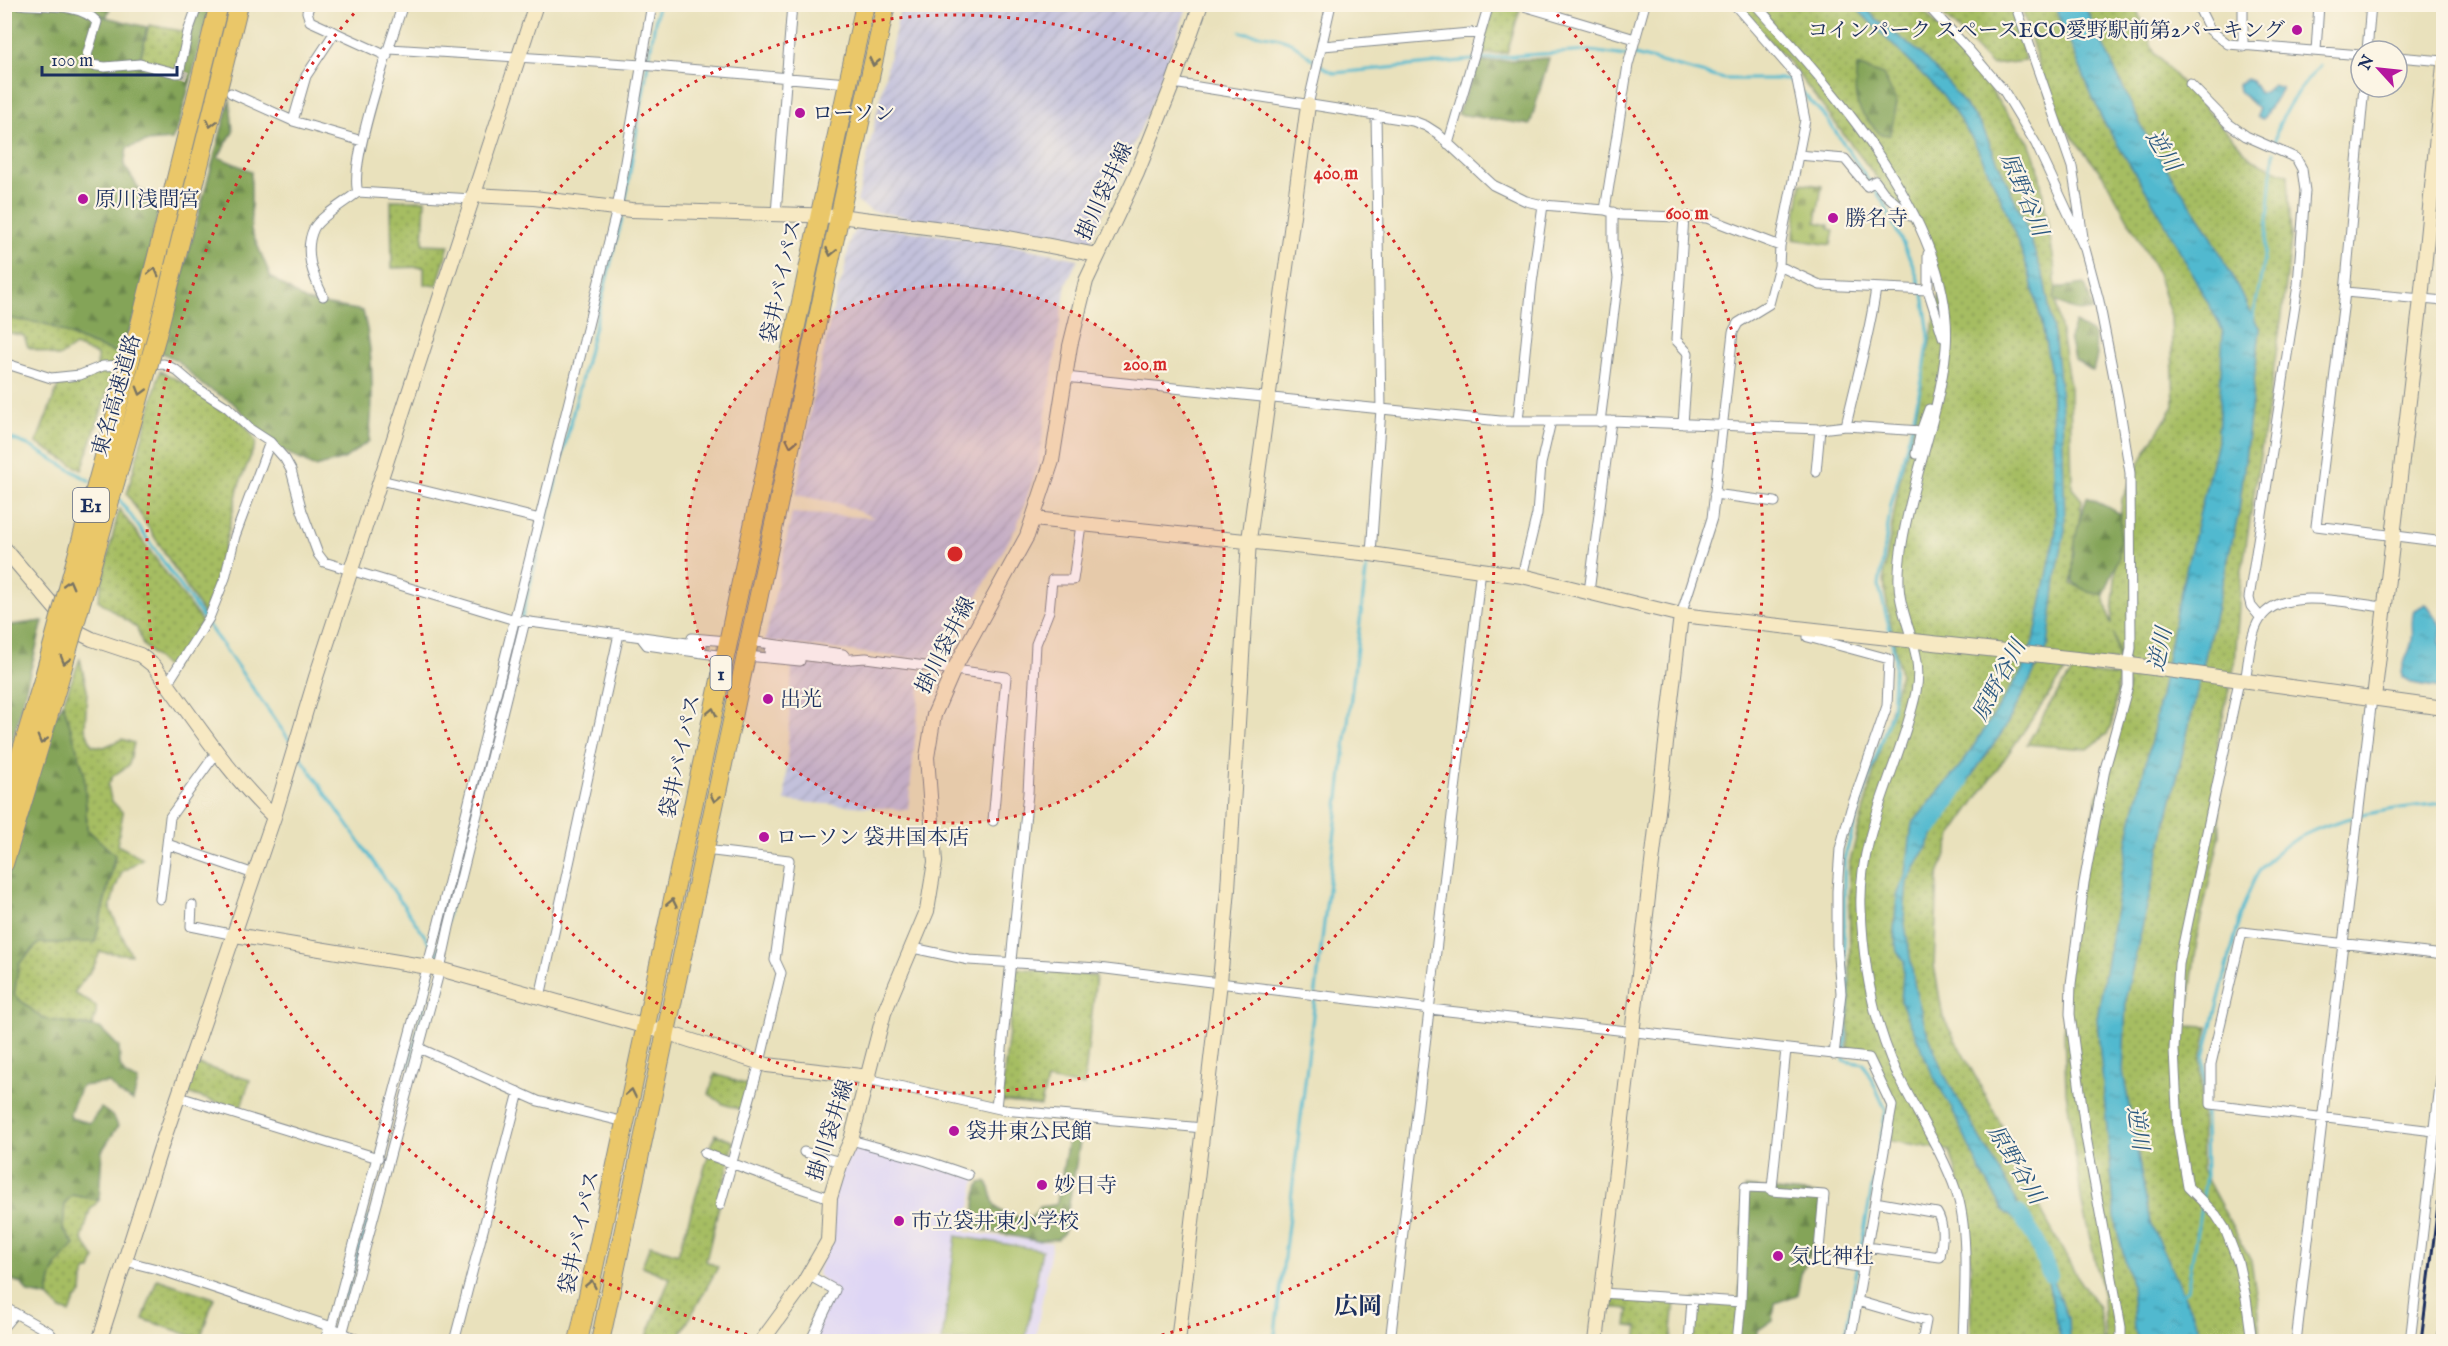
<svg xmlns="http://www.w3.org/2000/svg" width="2448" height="1346" font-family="'IM FELL English','Noto Serif JP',serif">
  <defs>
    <pattern id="industrial-furrows" width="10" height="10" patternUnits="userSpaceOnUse" patternTransform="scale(1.5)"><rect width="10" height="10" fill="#c3c1db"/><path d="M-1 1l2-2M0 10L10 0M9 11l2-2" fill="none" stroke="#a7a6be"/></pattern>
    <pattern id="grass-dots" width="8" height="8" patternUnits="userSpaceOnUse" patternTransform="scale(1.5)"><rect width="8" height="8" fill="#a6bd62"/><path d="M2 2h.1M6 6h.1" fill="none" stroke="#869a54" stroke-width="1.8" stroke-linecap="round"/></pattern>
    <pattern id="forest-firs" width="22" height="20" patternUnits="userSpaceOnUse" patternTransform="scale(1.5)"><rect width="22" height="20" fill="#84a458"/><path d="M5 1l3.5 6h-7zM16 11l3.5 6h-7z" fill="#6b864c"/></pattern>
    <pattern id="cemetery-stones" width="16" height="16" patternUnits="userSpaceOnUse" patternTransform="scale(1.5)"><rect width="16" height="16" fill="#a6bd62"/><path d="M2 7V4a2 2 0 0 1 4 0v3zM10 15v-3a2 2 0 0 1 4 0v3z" fill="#869a54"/></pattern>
    <pattern id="water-ripples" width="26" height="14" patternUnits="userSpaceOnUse" patternTransform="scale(1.5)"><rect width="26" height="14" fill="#51b9cf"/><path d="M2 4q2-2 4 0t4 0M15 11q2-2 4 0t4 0" fill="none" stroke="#4297ab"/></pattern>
  </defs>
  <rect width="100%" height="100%" fill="#fcf5e5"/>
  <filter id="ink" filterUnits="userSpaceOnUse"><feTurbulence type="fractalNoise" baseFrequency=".0167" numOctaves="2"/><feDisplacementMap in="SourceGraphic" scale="12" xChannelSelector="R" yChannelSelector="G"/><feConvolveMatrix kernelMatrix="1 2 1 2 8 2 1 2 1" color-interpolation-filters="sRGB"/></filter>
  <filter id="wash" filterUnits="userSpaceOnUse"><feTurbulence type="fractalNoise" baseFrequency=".008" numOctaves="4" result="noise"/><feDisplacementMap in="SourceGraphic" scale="24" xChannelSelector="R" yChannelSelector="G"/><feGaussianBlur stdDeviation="1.35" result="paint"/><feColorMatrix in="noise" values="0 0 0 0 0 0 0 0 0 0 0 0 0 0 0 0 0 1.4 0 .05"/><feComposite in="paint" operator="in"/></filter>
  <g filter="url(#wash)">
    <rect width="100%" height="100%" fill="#e9e1bc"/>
    <path fill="#ded5f5" d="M851,1140L976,1179L965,1232L1052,1243L1035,1341L811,1342L835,1290L817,1275L828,1241L830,1198Z"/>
    <path fill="url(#industrial-furrows)" d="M901,5H1188L1152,103L1088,247L871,211L857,202Z
      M860,225L995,242L1078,259L1066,284L1038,465L1017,526L953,640L938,653L925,660L765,641L792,513L875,518L837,503L796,495L811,408L837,291L843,277L851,236Z
      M792,664L922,669L908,810L785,801Z"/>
    <path fill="url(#grass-dots)" stroke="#607660" stroke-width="1.5" d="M1494,5L1520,9L1507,53L1480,54Z
      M1738,5H1918L1984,76L1995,97L2029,142L2038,166L2054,262L2057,309L2070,386L2072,488L2082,500L2071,584L2104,595L2111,625L2122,499L2146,450L2174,406L2171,317L2156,270L2105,178L2053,113L2021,5H2135L2155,54L2253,160L2288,175L2291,240L2283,309L2241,577L2235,663L2218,738L2220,836L2199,927L2187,1016V1026L2208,1027L2201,1058L2202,1170L2251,1261L2259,1312L2261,1341H2105L2103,1296L2082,1204L2066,1091L2063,997L2073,919L2095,807L2128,686L2113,633L2119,660L2069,666L1953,833L1938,878L1934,965L1943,1017L2020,1159L2043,1214L2075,1273L2099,1307L2103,1341H1971L1970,1220L1950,1151L1886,1140L1891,1104L1870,1055L1848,1049L1850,978L1849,865L1900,674L1885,593L1884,572L1901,473L1914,427L1924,370L1941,291L1924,240L1791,65Z
      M1934,5H2014L2025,61L1991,65Z
      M149,25L188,32L176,73L140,60Z
      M391,200H425L423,244L449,245L437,286L424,284V267L392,268Z
      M4,313L46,324L88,343L120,354L82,470L36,443L59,384L97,369V355L75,346L59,357L28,347L24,336L5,332Z
      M160,371C192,387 242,410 256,443L239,485L216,583L204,615L127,494Z
      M119,509L202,622L170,671L143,645L137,628L98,600Z
      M80,659L87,690L85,728L92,745L104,747L122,739L134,743L129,765L113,776L108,785L111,800L123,813L117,845L143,858L122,872L115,889L110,909L131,955L100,952L94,966L74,993L96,1006V1014L92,1026L43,1019L14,995L19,964L39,943L95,942L115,859L87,829L84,772L63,703Z
      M2073,671L2119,677L2113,720L2107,734L2088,749L2027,744L2050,704Z
      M1016,968L1096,976L1084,1086L1047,1080L1041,1106L1001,1101Z
      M193,1063L250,1080L240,1110L184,1092Z
      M715,1074L751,1086L746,1111L723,1104L709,1094Z
      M715,1134L734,1142L706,1261L718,1267L677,1341H645L670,1278L642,1266L650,1245L678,1254Z
      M72,1195L99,1200L90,1210L82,1239L95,1258L91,1270H87L83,1279L82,1294L75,1301L70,1313L61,1310L48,1297C51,1271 56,1262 75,1245L63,1229L65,1203Z
      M157,1279L214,1298L200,1339L143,1319Z
      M1607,1295L1675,1301L1671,1341H1625H1636L1638,1327L1627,1326L1629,1309L1606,1307Z
      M1694,1299L1739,1302L1734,1341L1691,1342Z"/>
    <path fill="url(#forest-firs)" stroke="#506a5b" stroke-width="1.5" d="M5,5H111L107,16L93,14L147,27L140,60L179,73L199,5H211L178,127L172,140L146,142L127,148L124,165L140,190L161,198L138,308L120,354L88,343L46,324L12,319L5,316Z
      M1549,58L1530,125L1457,114L1480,62Z
      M1857,66L1883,75L1897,103L1890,135L1880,134C1855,107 1853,104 1857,66Z
      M230,99L233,132L218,157L251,171V230L271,277L306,301L363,311C374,354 374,397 369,441L344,459L315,467L279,449L231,401L202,385L178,361L161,352Z
      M2085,284L2093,310C2078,313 2065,309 2054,299L2056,288Z
      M2075,323L2093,333L2097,355L2093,371L2074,359L2069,338Z
      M2087,497L2121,514L2119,557L2104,595L2088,592L2073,582C2071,551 2077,525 2087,497Z
      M43,621L5,771V626Z
      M63,703L84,772L87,829L115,855L95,942L39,943L19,964L14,995L43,1019L100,1028L119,1047L120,1066L126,1076L138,1081L133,1101L120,1094L109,1083L81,1086L70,1112L71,1118L90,1123L101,1108L114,1117L118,1126L102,1151L99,1200L72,1195L65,1203L63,1229L75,1245C56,1262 51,1271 48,1297L28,1293L22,1284L5,1277V876L55,717Z
      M1070,1128L1082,1131L1064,1232L1058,1239L1036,1241L979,1229C973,1215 974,1196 980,1183L986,1182C992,1188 991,1193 993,1201C997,1214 1015,1219 1028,1216L1030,1219L1040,1207L1054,1205L1057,1202Z
      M1745,1187L1824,1195L1817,1236L1801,1274L1797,1295L1775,1303L1773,1320L1757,1331L1756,1341L1737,1342Z"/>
    <path fill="url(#cemetery-stones)" stroke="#607660" stroke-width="1.5" d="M1801,183L1822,186L1816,222L1829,225V229L1834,230L1831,245L1793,239Z"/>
    <path fill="#a6bd62" stroke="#607660" stroke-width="1.5" d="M956,1236L1042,1250L1025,1341H942Z"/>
    <path fill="url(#water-ripples)" stroke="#367496" stroke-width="1.5" d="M1853,5H1863L1875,18L1919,52L1947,82L1982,127L2023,218L2044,279L2055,341L2062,410L2065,529L2057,572L2048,646L2003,731L1951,805L1907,882L1904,918L1915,988L1925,1026L1945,1077L2007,1184L2039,1248L2023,1226L2004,1211L1978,1166L1954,1113L1932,1073L1901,1002L1904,960L1897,952L1894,930L1897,896L1906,873L1912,824L1964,761L2022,671L2035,636L2056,531L2051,372L2042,324L2028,269L2004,205L1974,141L1943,95Z
      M2054,5H2084L2149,142L2209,232L2260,330L2239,511L2126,996L2123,1072L2150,1223L2202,1334L2203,1341H2140L2134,1329L2131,1283L2116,1226L2097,1019L2130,828L2153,733L2176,612L2218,437L2223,331L2159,212L2102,119Z
      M2246,79L2252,81L2259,93L2265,92L2273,85L2282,88L2263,119L2257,117L2258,109L2239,91L2238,84Z
      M2426,604L2442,627L2440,642L2443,652V688L2412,683L2402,677C2401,662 2410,654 2412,640C2414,630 2410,623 2414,610Z
      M2042,1255L2068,1318L2069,1341H2061Z"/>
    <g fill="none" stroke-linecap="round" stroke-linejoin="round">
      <path stroke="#51b9cf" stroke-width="3" d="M1241,32C1257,35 1278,35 1292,43C1308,54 1316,65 1335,73L1525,55L1590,51L1626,56L1631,54L1724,79H1789L1796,87
        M1803,93L1827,119L1882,200L1913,265L1923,294L1929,335L1924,370L1912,425L1891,505L1879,586L1891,635
        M2274,145C2278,113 2300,89 2320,65
        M625,201L658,4
        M2252,318C2266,270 2269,202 2274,152
        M4,436L28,445L90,481
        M119,499L290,741
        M521,620L622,218
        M300,756L431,945
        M435,964L509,668
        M409,1066L432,973
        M2182,1294L2187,1290L2206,1177L2204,1057L2241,913C2247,897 2252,880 2263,866C2300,820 2389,808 2444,803
        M345,1297L369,1217
        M331,1342L334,1332
        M1274,1342L1367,563
        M1844,1342L1886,1110L1864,1064L1844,1061L1848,991L1844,946V859L1865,789L1892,710L1895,658L1892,642"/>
      <path stroke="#51b9cf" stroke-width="16" d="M1930,828L1961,782
        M2019,1213L2035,1238L2050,1275"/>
    </g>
  </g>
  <g filter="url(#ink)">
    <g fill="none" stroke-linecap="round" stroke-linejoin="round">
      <path stroke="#c0bda9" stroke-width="9" stroke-dasharray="9 4.5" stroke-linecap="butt" d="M179,73L202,82
        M702,645L770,651"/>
      <defs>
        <path id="street" d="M17,4C41,7 80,2 97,22L87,55L91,65L105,67L140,64L176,73H179L188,32L198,4
          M310,4L307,12L310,21L387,56
          M403,4C392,38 348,164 358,192L472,199
          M1517,4L1635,39
          M1755,4C1832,89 1956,225 1946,348C1940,415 1912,478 1902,544C1899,563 1897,583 1901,601C1908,635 1923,656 1916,692C1901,764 1858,832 1861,908C1863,964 1874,1024 1898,1075C1917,1114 1942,1151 1956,1191C1970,1229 1964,1300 1963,1342
          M1926,4L1968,49L2004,91L2036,144L2085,249L2099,301L2118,398L2130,473L2131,648L2128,665V686L2105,769L2084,883L2071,984L2070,1014L2086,1137L2121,1327V1342
          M2015,4L2072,167L2083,237
          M2197,4L2210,30L2228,44L2361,55
          M1323,46L1481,32
          M2243,47V4
          M390,49L642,65L847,83
          M2316,51L2319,4
          M2367,51L2371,4
          M2397,57L2444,61
          M1173,83L1413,121L1426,126L1437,133L1493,185L1526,201L1543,205L1605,210L1621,215L1707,218L1780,246
          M2190,84L2229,124L2246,136L2296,158L2302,169L2305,191L2298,285L2249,598L2251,606L2261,618
          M2364,87L2345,292L2316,526L2444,542
          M231,93L293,121L362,141
          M1308,105L1331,4
          M293,121L306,76L335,32
          M1448,144L1489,4
          M1798,155L1845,159L1867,186L1875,181L1883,192L1910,216
          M1605,210L1628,65L1645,4
          M776,214L792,4
          M1928,254V290L1943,337
          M1779,266L1820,285L1928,290
          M2345,292L2444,301
          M323,296C313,276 303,251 314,228C321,216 347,201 358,192
          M4,363L51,378L80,375L103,366L130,365
          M147,365L164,364L176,370L197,388L227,407L250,429L270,442L285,459L291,470L302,511L318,554L324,562L515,620L702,645
          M1065,377L1500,421H1611L1820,429L1846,426L1921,431
          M1518,421L1532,283L1543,205
          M1600,422L1618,278L1613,242V212
          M1683,424L1688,353L1676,340L1684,217
          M1846,426C1856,380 1870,334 1876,288
          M1916,454L1921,431L1929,409
          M1816,472L1820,429
          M381,480L540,519
          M1714,494L1775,502
          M1371,554L1381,409L1376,115
          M1522,576L1537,514L1541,464L1551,421
          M1589,592L1611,421
          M1681,615L1712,518L1733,332L1738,323L1769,304L1779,266L1780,246L1805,120L1796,75L1734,4
          M1809,630L1808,637L1889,659L1887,706L1851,809L1840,849L1837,891V945L1841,993L1834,1055
          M640,636L647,645L724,656
          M692,638L727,641
          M749,641L843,654L848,660
          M770,651L838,660L866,658L1006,677L993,821
          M746,656L800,661
          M2239,681L2179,964L2174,1050L2178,1128L2188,1187L2216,1215L2225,1229L2238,1262L2246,1298L2252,1342
          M2245,682C2249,662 2249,636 2260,619C2282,585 2350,604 2384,607
          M167,684L209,618L225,578L235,536L270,442
          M217,752L170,817L167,844L254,874
          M705,850L789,860L775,960L781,973L760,1062L720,1205
          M160,899L167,844
          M192,905L191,926L235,935
          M913,948L969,960L1098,968L1430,1009L1869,1058L1892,1106L1850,1342
          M540,997L619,634
          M419,1048L538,1101L625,1122
          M868,1079L1004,1110L1203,1128
          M179,1097L378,1158
          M996,1108L1028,793L1036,644L1049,611L1052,580H1073L1081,525
          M2442,1132L2211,1104V1064L2242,932L2444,955
          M851,1140L927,1161L968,1175
          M804,1152L841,1162
          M704,1153L785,1183L830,1198
          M1772,1188V1191L1824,1195L1818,1260L1863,1268
          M1867,1247L1940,1257C1942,1242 1945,1226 1937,1213L1875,1202
          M125,1261L157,1269L329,1326L362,1342
          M808,1275L835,1290L810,1342
          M1601,1293L1741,1302L1745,1187L1772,1188L1786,1049
          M1857,1301L1926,1321L1922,1342
          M4,1307L49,1332L57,1342
          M4,1326L15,1313
          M332,1327L434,942L617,209L652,4
          M325,1342L329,1326
          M340,1342L440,969L449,927L525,621
          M454,1342L519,1092
          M1390,1342L1481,569
          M1689,1342L1692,1299
          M1737,1342L1741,1302
          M2296,1342L2372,698
          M2410,1342L2444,1051"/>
        <path id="secondary" d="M473,195L534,198L631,210L839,216L998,236L1097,255
          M1034,519L1371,554L1522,576L1681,615L2131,665L2444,708
          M4,548L66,621L80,633L92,639L140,655L154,666C193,717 227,773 274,817
          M2374,698L2421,299L2444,65
          M235,935L440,969L668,1033L767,1065L869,1077
          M99,1342L161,1147L274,817L316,677L536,4
          M761,1342L802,1286L828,1241L830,1198L841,1162L851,1140L884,1013L927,911L935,862L927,757L934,715L954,669L1027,536L1052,461L1070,346L1086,281L1137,173L1173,83L1201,4
          M1178,1342L1220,982L1228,889L1249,540L1308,105
          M1596,1342L1681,615"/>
        <path id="highway" d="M139,329L219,4
          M157,335L239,4
          M4,809L43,680
          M4,864L58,684
          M578,1342L865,4
          M600,1342C698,896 787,449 886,4"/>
      </defs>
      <use href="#street" stroke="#82888d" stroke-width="11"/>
      <use href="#secondary" stroke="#82888d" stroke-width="16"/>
      <use href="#highway" stroke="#82888d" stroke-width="20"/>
      <use href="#street" stroke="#fff" stroke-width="9"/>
      <use href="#secondary" stroke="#f7e9c3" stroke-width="14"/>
      <use href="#highway" stroke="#eac769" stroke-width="18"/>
      <path stroke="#1b2f5e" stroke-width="3" d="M2421,1342L2444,1157
        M2438,1342L2444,1296"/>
      <defs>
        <path id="highway-bridge" d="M43,680L139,329
          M58,684L157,335"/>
      </defs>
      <use href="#highway-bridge" stroke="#82888d" stroke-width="20" stroke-linecap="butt"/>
      <use href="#highway-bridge" stroke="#eac769" stroke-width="18"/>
    </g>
    <defs><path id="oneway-chevron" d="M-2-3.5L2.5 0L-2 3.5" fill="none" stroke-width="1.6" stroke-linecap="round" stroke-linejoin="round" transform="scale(1.5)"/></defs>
    <g stroke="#787363">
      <use href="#oneway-chevron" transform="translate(874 62) rotate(103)"/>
      <use href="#oneway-chevron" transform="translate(211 123) rotate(104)"/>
      <use href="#oneway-chevron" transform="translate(831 252) rotate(102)"/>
      <use href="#oneway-chevron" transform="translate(154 272) rotate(-76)"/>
      <use href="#oneway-chevron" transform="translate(141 391) rotate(106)"/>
      <use href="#oneway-chevron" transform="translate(791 443) rotate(102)"/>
      <use href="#oneway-chevron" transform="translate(69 584) rotate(-75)"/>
      <use href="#oneway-chevron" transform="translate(65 660) rotate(106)"/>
      <use href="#oneway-chevron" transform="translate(712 712) rotate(-78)"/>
      <use href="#oneway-chevron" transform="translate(42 740) rotate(106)"/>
      <use href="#oneway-chevron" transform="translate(715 798) rotate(102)"/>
      <use href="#oneway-chevron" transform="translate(672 903) rotate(-78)"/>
      <use href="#oneway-chevron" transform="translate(631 1093) rotate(-78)"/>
      <use href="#oneway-chevron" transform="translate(591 1284) rotate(-78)"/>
    </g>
  </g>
  <circle cx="955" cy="554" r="269" fill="#d62828" fill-opacity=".12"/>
  <g fill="none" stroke="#d62828" stroke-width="3" stroke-dasharray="3 6">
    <circle cx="955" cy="554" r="269"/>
    <circle cx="955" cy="554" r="539"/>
    <path d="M773 1341A808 808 0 0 1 359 8M1551 8A808 808 0 0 1 1137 1341"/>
  </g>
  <g fill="#b5179e" stroke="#fcf5e5" stroke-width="2">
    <circle cx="2297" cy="30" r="6"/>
    <circle cx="800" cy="113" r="6"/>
    <circle cx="83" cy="199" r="6"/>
    <circle cx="1833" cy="218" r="6"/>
    <circle cx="768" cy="699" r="6"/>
    <circle cx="764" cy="837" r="6"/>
    <circle cx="954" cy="1131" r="6"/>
    <circle cx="1042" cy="1185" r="6"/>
    <circle cx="899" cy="1221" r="6"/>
    <circle cx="1778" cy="1256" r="6"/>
  </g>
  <g text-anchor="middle" stroke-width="4.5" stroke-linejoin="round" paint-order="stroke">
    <g fill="#fcf5e5" stroke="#5e6a86" stroke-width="1.5">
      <rect x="73" y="488" width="36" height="34" rx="4.5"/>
      <rect x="710.5" y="656" width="21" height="34" rx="4.5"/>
    </g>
    <g font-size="20" font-weight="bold" fill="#1b2f5e">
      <text x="91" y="512">E1</text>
      <text x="721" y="680">1</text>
    </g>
    <g font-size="21" fill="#1b2f5e" stroke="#fcf5e5" text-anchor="start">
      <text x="2285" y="37" text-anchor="end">コインパーク スペースECO愛野駅前第2パーキング</text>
      <text x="812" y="120">ローソン</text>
      <text x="95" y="206">原川浅間宮</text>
      <text x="1845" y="225">勝名寺</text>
      <text x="780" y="706">出光</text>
      <text x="776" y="844">ローソン 袋井国本店</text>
      <text x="966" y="1138">袋井東公民館</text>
      <text x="1054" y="1192">妙日寺</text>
      <text x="911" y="1228">市立袋井東小学校</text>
      <text x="1790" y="1263">気比神社</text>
    </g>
    <g font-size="21" fill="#1b2f5e" stroke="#fcf5e5">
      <text transform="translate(1104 191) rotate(-65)" y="7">掛川袋井線</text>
      <text transform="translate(781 281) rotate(-78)" y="7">袋井バイパス</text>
      <text transform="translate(116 395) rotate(-74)" y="7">東名高速道路</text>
      <text transform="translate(945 645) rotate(-63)" y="7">掛川袋井線</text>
      <text transform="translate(680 756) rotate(-78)" y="7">袋井バイパス</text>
      <text transform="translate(830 1130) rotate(-72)" y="7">掛川袋井線</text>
      <text transform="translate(579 1232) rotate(-78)" y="7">袋井バイパス</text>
    </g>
    <g font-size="22" font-style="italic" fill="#2b5880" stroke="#fcf5e5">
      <text transform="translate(2164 150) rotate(58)" y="8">逆川</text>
      <text transform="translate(2025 194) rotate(67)" y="8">原野谷川</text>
      <text transform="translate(2159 649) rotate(-78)" y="8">逆川</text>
      <text transform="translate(1998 680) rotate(-62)" y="8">原野谷川</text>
      <text transform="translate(2139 1128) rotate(82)" y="8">逆川</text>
      <text transform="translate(2017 1164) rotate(59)" y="8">原野谷川</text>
    </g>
    <g font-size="24" font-weight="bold" fill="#1b2f5e" stroke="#fcf5e5">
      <text x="1358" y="1314">広岡</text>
    </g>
  </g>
  <circle cx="955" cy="554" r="9" fill="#d62828" stroke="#fcf5e5" stroke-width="3"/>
  <g font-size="18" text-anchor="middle" font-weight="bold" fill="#d62828" stroke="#fcf5e5" stroke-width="4.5" stroke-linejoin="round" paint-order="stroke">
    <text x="1336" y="179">400 m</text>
    <text x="1687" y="219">600 m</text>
    <text x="1145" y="370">200 m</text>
  </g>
  <rect width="2448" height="1346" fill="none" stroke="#fcf5e5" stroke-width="24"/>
  <g transform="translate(2379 69) rotate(297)"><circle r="28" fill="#fcf5e5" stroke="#a2a6af" stroke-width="1.5"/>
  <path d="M0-4.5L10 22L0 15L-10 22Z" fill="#b5179e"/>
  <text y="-9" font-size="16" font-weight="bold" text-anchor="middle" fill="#1b2f5e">N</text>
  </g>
  <path d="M42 66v9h135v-9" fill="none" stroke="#1b2f5e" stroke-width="3"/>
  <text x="51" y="66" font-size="18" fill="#1b2f5e" stroke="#fcf5e5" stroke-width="4.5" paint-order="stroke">100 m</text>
</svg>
